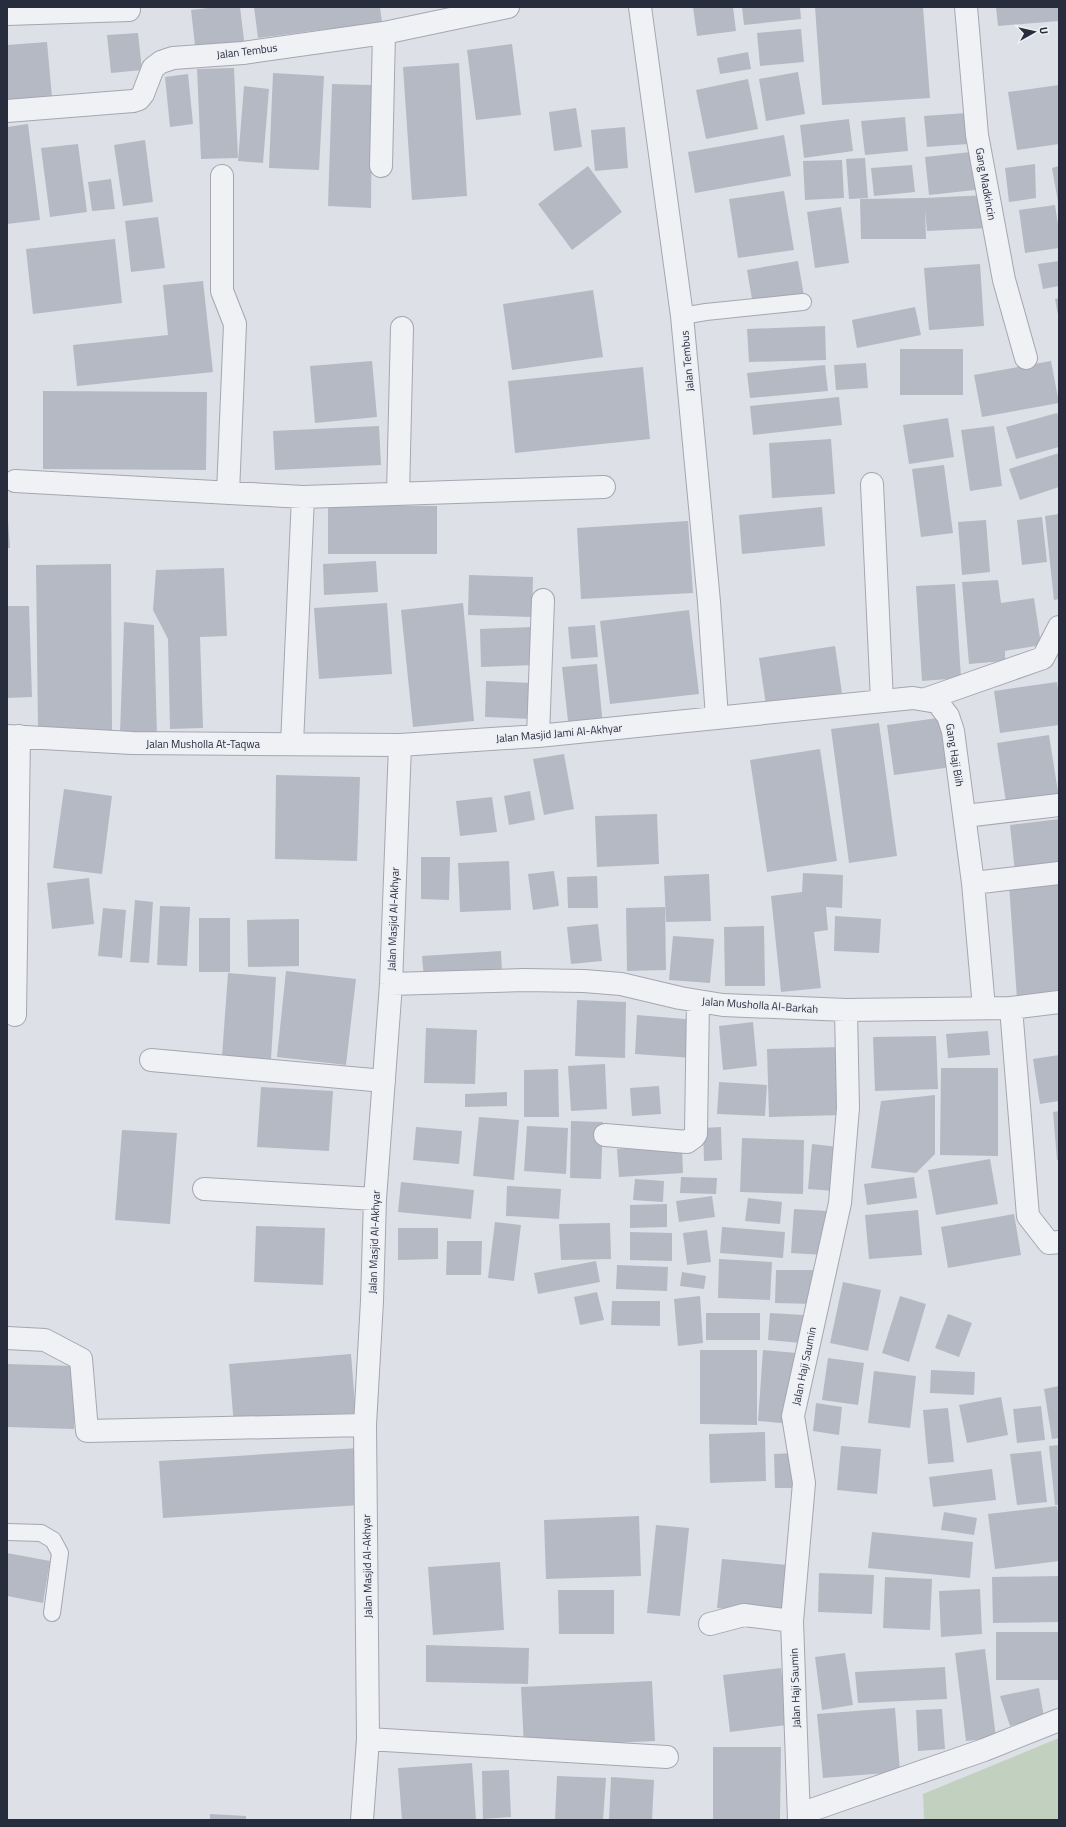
<svg xmlns="http://www.w3.org/2000/svg" width="1066" height="1827" font-family="'Titillium Web',sans-serif">
  <rect width="100%" height="100%" fill="#dee0e7"/>
  <path fill="#c1d0bf" d="M1059,1738V1820H924L923,1794Z"/>
  <path fill="#b5b9c3" d="M217,7H240L245,48L196,54L191,10Z
    M254,7H380L382,22L258,38Z
    M693,7H733L736,31L697,36Z
    M742,7H800L801,19L744,25Z
    M815,7H923L930,98L822,105Z
    M996,7H1059V21L998,26Z
    M801,29L804,62L760,66L757,33Z
    M138,33L142,70L111,73L107,35Z
    M47,42L52,97L7,101V45Z
    M512,44L521,115L476,120L467,50Z
    M748,52L751,69L720,74L717,58Z
    M459,63L467,196L412,200L403,67Z
    M234,68L238,158L201,159L197,69Z
    M798,72L805,114L766,121L759,79Z
    M273,73L324,76L319,170L269,168Z
    M188,74L193,124L170,127L165,77Z
    M748,79L758,129L706,139L696,90Z
    M332,84L372,85L371,208L328,206Z
    M1059,85V144L1017,150L1008,92Z
    M244,86L269,89L263,163L238,161Z
    M576,108L582,147L554,151L549,112Z
    M966,113L968,144L927,147L924,116Z
    M905,117L908,151L865,155L861,121Z
    M849,119L853,151L804,158L800,125Z
    M28,124L40,220L7,224V127Z
    M625,127L628,168L595,171L591,130Z
    M784,135L791,176L695,193L688,152Z
    M145,140L153,202L123,206L114,145Z
    M78,144L87,212L50,217L41,148Z
    M980,151L984,189L929,195L925,157Z
    M865,158L868,198L849,199L846,159Z
    M842,160L844,198L805,200L803,161Z
    M1035,164L1036,198L1009,202L1005,168Z
    M912,165L915,192L874,196L871,168Z
    M588,166L622,212L572,250L538,204Z
    M1059,166V202H1058L1052,168Z
    M111,179L115,209L92,211L88,182Z
    M784,191L794,250L738,258L729,199Z
    M987,195L989,228L927,231L925,209L926,239H861L860,199L925,198Z
    M1055,205L1059,231V248L1025,253L1019,210Z
    M841,207L849,263L815,268L807,212Z
    M158,217L165,268L131,272L125,221Z
    M115,239L122,303L33,314L26,249Z
    M798,261L804,296L753,305L747,270Z
    M1059,261V286L1043,289L1038,264Z
    M980,264L984,326L929,330L924,268Z
    M203,281L213,372L77,386L73,345L168,335L163,285Z
    M593,290L603,357L512,370L503,304Z
    M1059,298V315H1058L1055,299Z
    M915,307L921,335L857,348L852,320Z
    M825,326L826,360L749,362L747,329Z
    M900,349H963V395H900Z
    M372,361L377,417L315,423L310,366Z
    M1051,361L1059,403L982,417L974,375Z
    M866,363L868,388L836,390L834,365Z
    M825,365L828,391L750,398L747,373Z
    M643,367L650,439L515,453L508,381Z
    M43,391L207,392L206,470L43,469Z
    M839,397L842,425L753,435L750,406Z
    M1057,413L1059,418V447L1016,459L1006,427Z
    M948,418L954,457L909,464L903,425Z
    M379,426L381,465L275,470L273,431Z
    M994,426L1002,486L970,491L961,430Z
    M831,439L835,494L772,498L769,443Z
    M1059,453V487L1020,500L1009,469Z
    M944,465L953,533L921,537L912,469Z
    M328,505L437,506V554H328Z
    M7,507L10,548H7Z
    M822,507L825,546L742,554L739,515Z
    M1059,514V599L1054,600L1045,516Z
    M1042,517L1047,562L1022,565L1017,520Z
    M986,520L990,572L962,575L958,522Z
    M688,521L693,593L581,599L577,528Z
    M376,561L378,592L324,595L323,564Z
    M111,564L112,730H38L36,565Z
    M224,568L227,636L200,637L203,728L170,729L168,639L153,610L156,570Z
    M469,575L533,577L532,617L468,615Z
    M998,580L1001,603L1034,598L1041,645L1005,651V661L969,664L962,582Z
    M955,584L961,678L922,681L916,586Z
    M387,603L392,674L319,679L314,608Z
    M463,603L474,721L413,727L401,610Z
    M7,606H29L32,697L7,698Z
    M689,610L699,694L610,704L600,621Z
    M124,622L154,625L157,735L120,733Z
    M595,625L598,657L571,659L568,627Z
    M531,627L533,665L481,667L480,629Z
    M835,646L842,693L766,705L759,658Z
    M597,664L603,726L569,730L562,667Z
    M486,681L533,683L532,719L485,717Z
    M1057,682L1059,696V725L1000,733L994,691Z
    M945,717L952,767L894,775L887,725Z
    M879,723L897,856L849,863L831,729Z
    M1049,735L1059,798L1007,809L997,743Z
    M820,749L837,861L767,872L750,760Z
    M564,754L574,809L544,815L533,759Z
    M276,775L360,777L357,861L275,859Z
    M64,789L112,796L102,874L53,868Z
    M530,791L535,820L509,825L504,796Z
    M492,797L497,832L460,836L456,801Z
    M657,814L659,864L597,867L595,816Z
    M1059,819V868L1015,873L1010,825Z
    M421,857H450L449,900L421,899Z
    M509,861L511,910L460,912L458,863Z
    M554,871L559,906L533,910L528,874Z
    M803,873L843,875L842,908L826,907L828,930L814,932L821,988L781,992L771,896L802,892Z
    M709,874L711,921L666,922L664,876Z
    M597,876L598,908H568L567,877Z
    M89,878L94,924L52,929L47,883Z
    M1059,881V996L1017,999L1009,884Z
    M135,900L153,902L149,963L130,962Z
    M160,906L190,907L187,966L157,965Z
    M665,907L666,970L627,971L626,908Z
    M103,908L126,910L122,958L98,956Z
    M835,916L881,919L879,953L834,951Z
    M199,918H230V972H199Z
    M299,919V966L248,967L247,920Z
    M598,924L602,961L571,964L567,927Z
    M764,926L765,986H725L724,927Z
    M673,936L714,939L710,983L669,980Z
    M501,951L502,973L424,979L422,956Z
    M286,971L356,979L346,1065L277,1057Z
    M228,973L276,977L271,1059L222,1056Z
    M577,1000L626,1002L625,1058L575,1056Z
    M637,1015L696,1020L693,1058L635,1054Z
    M753,1022L757,1066L723,1070L719,1026Z
    M426,1028L477,1030L475,1084L424,1083Z
    M988,1031L990,1055L948,1058L946,1034Z
    M936,1036L938,1089L875,1091L873,1037Z
    M842,1047L843,1115L769,1117L767,1049Z
    M1059,1055V1101L1040,1104L1033,1059Z
    M605,1064L607,1109L571,1111L568,1066Z
    M941,1068H998V1156L940,1155Z
    M558,1069L559,1117H524V1070Z
    M719,1082L767,1085L765,1116L717,1114Z
    M659,1086L661,1114L632,1116L630,1088Z
    M261,1087L333,1091L329,1151L257,1147Z
    M507,1092V1106L465,1107V1094Z
    M935,1095V1154L916,1173L871,1168L881,1101Z
    M1059,1111V1160H1057L1053,1112Z
    M479,1117L519,1120L514,1180L473,1176Z
    M571,1121L603,1122L601,1179L570,1178Z
    M527,1126L568,1128L566,1174L524,1171Z
    M416,1127L462,1131L459,1164L413,1160Z
    M721,1127L722,1160L704,1161L703,1128Z
    M122,1130L177,1133L170,1224L115,1220Z
    M742,1138L804,1140L803,1194L740,1192Z
    M812,1144L839,1147L835,1191L808,1189Z
    M682,1145L683,1173L619,1177L617,1149Z
    M990,1159L998,1204L936,1215L928,1170Z
    M681,1177L717,1178L716,1194L680,1193Z
    M914,1177L917,1198L867,1205L864,1184Z
    M635,1179L664,1181L663,1202L633,1200Z
    M401,1182L474,1190L471,1219L398,1212Z
    M507,1186L561,1189L559,1219L506,1216Z
    M712,1196L715,1217L679,1222L676,1201Z
    M748,1198L782,1202L780,1224L745,1221Z
    M667,1204V1227L630,1228V1205Z
    M794,1209L827,1211L824,1255L791,1253Z
    M918,1210L922,1255L869,1259L865,1215Z
    M1014,1214L1021,1255L948,1268L941,1227Z
    M495,1222L521,1225L514,1281L488,1278Z
    M610,1223L611,1259L561,1260L559,1224Z
    M256,1226L325,1228L323,1285L254,1282Z
    M722,1227L785,1232L783,1258L720,1253Z
    M398,1228H438V1259L398,1260Z
    M707,1230L711,1262L687,1265L683,1233Z
    M630,1232L672,1233V1261L630,1260Z
    M447,1241H482L481,1275H446Z
    M719,1259L772,1262L770,1300L718,1298Z
    M596,1261L600,1282L538,1294L534,1273Z
    M617,1265L668,1267L667,1291L616,1289Z
    M776,1270H814V1304L775,1303Z
    M682,1272L706,1276L704,1289L680,1286Z
    M843,1282L881,1290L868,1351L830,1343Z
    M597,1292L604,1320L580,1325L574,1297Z
    M700,1296L703,1343L678,1346L674,1299Z
    M900,1296L926,1304L909,1362L882,1353Z
    M612,1301H660V1326L611,1325Z
    M706,1313H760V1340H706Z
    M770,1313L803,1315L801,1343L768,1340Z
    M948,1314L972,1323L959,1357L935,1348Z
    M700,1350H757V1425L700,1424Z
    M763,1350L797,1353L792,1424L758,1421Z
    M351,1354L356,1417L234,1427L229,1364Z
    M828,1358L864,1363L858,1405L822,1400Z
    M7,1364L76,1366L74,1429L7,1427Z
    M931,1370L975,1372L974,1395L930,1393Z
    M874,1371L916,1376L910,1428L868,1423Z
    M1059,1386V1438L1052,1439L1044,1389Z
    M1001,1397L1008,1435L967,1443L959,1405Z
    M816,1403L842,1407L839,1435L813,1431Z
    M1041,1406L1045,1440L1017,1443L1013,1409Z
    M948,1408L954,1462L928,1464L923,1410Z
    M765,1432L766,1481L710,1483L709,1434Z
    M1059,1445V1505H1055L1049,1446Z
    M841,1446L881,1449L877,1494L837,1490Z
    M358,1448L361,1505L163,1518L159,1461Z
    M1041,1451L1047,1502L1017,1505L1010,1454Z
    M796,1453L797,1488H775L774,1454Z
    M992,1469L996,1500L933,1507L929,1477Z
    M1057,1506L1059,1520V1561L995,1569L988,1514Z
    M944,1512L977,1518L974,1535L941,1530Z
    M639,1516L641,1576L546,1579L544,1520Z
    M656,1525L689,1528L680,1616L647,1613Z
    M872,1532L973,1542L970,1578L868,1568Z
    M7,1553L50,1561L43,1603L7,1596Z
    M722,1559L788,1565L784,1614L717,1608Z
    M500,1562L504,1630L433,1635L428,1567Z
    M819,1573L874,1575L872,1614L818,1612Z
    M1059,1576V1622L993,1623L992,1577Z
    M885,1577L932,1579L930,1630L883,1628Z
    M980,1589L982,1634L941,1637L939,1591Z
    M558,1590H614V1634H559Z
    M996,1632H1059V1680H996Z
    M426,1645L529,1648L528,1684L426,1682Z
    M985,1649L996,1738L966,1741L955,1653Z
    M845,1653L853,1705L822,1710L815,1657Z
    M945,1667L947,1699L858,1703L855,1672Z
    M781,1668L787,1725L730,1732L723,1675Z
    M652,1681L655,1741L524,1747L521,1687Z
    M1039,1688L1044,1717L1010,1726L1000,1696Z
    M895,1708L900,1772L823,1778L817,1714Z
    M942,1709L945,1749L918,1751L916,1710Z
    M713,1747H781L780,1820H713Z
    M472,1763L476,1820H402L398,1768Z
    M509,1770L511,1817L483,1819L482,1771Z
    M557,1776L606,1778L603,1820H555Z
    M611,1777L654,1780L652,1820H609Z
    M210,1814L246,1816V1820H210Z"/>
  <g fill="none" stroke-linecap="round" stroke-linejoin="round">
    <defs>
      <path id="service" d="M682,316L706,312L803,302
        M7,1532L41,1533L53,1540L60,1553L52,1613"/>
      <path id="minor" d="M640,7L682,316L709,602L717,718
        M966,7L977,135L1004,280L1026,358
        M7,14L129,10
        M7,111L133,101L139,99L143,94L153,68L161,62L173,58L243,53L384,33L508,7
        M381,166L384,33
        M222,176V291L235,324L228,493
        M15,481L303,497L604,487
        M872,484L882,701
        M398,494L402,328
        M926,699L1043,658L1059,627
        M7,736L132,743L400,745L538,736L913,698L937,702L948,716L953,731L973,883L984,1008
        M538,736L543,600
        M292,744L303,497
        M965,816L1059,805
        M973,883L1059,873
        M391,984L524,980L584,981L621,984L680,998L723,1005L846,1010L1011,1008L1059,1002
        M1011,1008L1028,1216L1049,1243L1059,1242
        M15,1015L19,736
        M151,1060L384,1081
        M605,1135L687,1142L694,1137L696,1134L698,1001
        M204,1189L375,1199
        M7,1338L45,1340L81,1359L87,1431L365,1425
        M710,1624L744,1615L792,1621
        M368,1739L667,1757
        M800,1814L984,1750L1059,1720
        M362,1820L368,1739L365,1425L372,1301L375,1199L391,984L400,745
        M799,1820L792,1621L804,1483L793,1416L840,1203L848,1108L846,1010"/>
    </defs>
    <use href="#service" stroke="#a4a7b1" stroke-width="18"/>
    <use href="#minor" stroke="#a4a7b1" stroke-width="24"/>
    <use href="#service" stroke="#f0f1f5" stroke-width="16"/>
    <use href="#minor" stroke="#f0f1f5" stroke-width="22"/>
  </g>
  <g text-anchor="middle" stroke-width="3.5" stroke-linejoin="round" paint-order="stroke">
    <g font-size="11" fill="#282d3d" stroke="#edeff5">
      <text transform="translate(247 51) rotate(-7)" y="4">Jalan Tembus</text>
      <text transform="translate(986 184) rotate(80)" y="4">Gang Madkincin</text>
      <text transform="translate(687 361) rotate(-95)" y="4">Jalan Tembus</text>
      <text transform="translate(559 733) rotate(-5)" y="4">Jalan Masjid Jami Al-Akhyar</text>
      <text x="203" y="748">Jalan Musholla At-Taqwa</text>
      <text transform="translate(955 755) rotate(81)" y="4">Gang Haji Biih</text>
      <text transform="translate(393 919) rotate(-88)" y="4">Jalan Masjid Al-Akhyar</text>
      <text transform="translate(760 1005) rotate(4)" y="4">Jalan Musholla Al-Barkah</text>
      <text transform="translate(374 1242) rotate(-88)" y="4">Jalan Masjid Al-Akhyar</text>
      <text transform="translate(804 1366) rotate(-78)" y="4">Jalan Haji Saumin</text>
      <text transform="translate(367 1566) rotate(-91)" y="4">Jalan Masjid Al-Akhyar</text>
      <text transform="translate(795 1688) rotate(-92)" y="4">Jalan Haji Saumin</text>
    </g>
  </g>
  <rect width="1066" height="1827" fill="none" stroke="#282d3d" stroke-width="16"/>
  <g transform="translate(1034 32) rotate(82)" stroke="#edeff5" stroke-width="3" paint-order="stroke">
  <path d="M0-3L7 15L0 10L-7 15Z" fill="#282d3d"/>
  <text y="-6" font-size="11" font-weight="bold" text-anchor="middle" fill="#282d3d">U</text>
  </g>
</svg>
